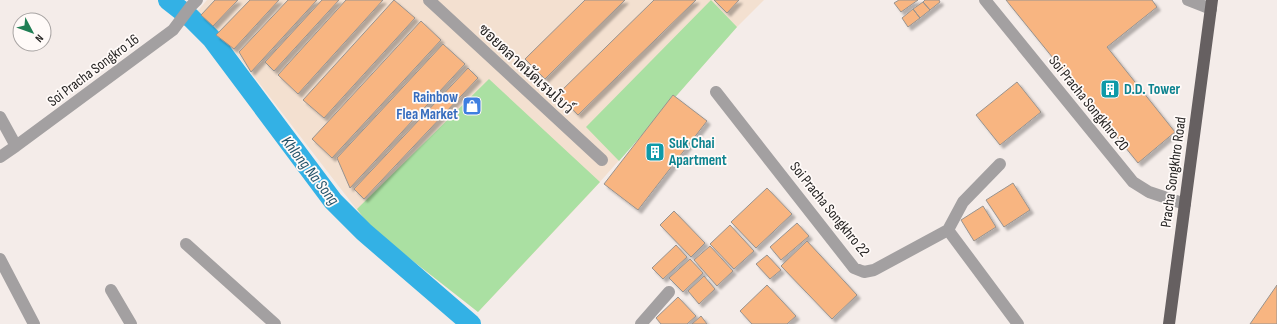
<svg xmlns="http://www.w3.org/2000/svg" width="1277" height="324" font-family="'Sofia Sans Condensed',Sarabun,sans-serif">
  <defs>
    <filter id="shadow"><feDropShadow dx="3.5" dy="3.5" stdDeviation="1" flood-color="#0004"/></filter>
  </defs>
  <rect width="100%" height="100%" fill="#f4ece9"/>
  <path fill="#f3e0d0" d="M207,0H764L737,27L591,192L478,312L371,228L235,52L194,15Z"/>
  <path fill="#aae0a2" d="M711,0L737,27L619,161L586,127Z
    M489,79L600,182L478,312L371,228L357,209Z"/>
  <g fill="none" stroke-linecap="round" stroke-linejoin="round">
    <path stroke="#33b1e5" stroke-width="20" d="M168,0L191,18L212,39L333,201L364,232L471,324"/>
  </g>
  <path fill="#f8b581" stroke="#98938f" filter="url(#shadow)" d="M215,0H238L213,26L201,15Z
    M250,0H279L234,49L216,35Z
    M288,0H317L251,72L239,52Z
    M322,0H339L274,71L265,62Z
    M346,0H383L298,94L278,75Z
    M394,0L415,18L324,118L303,100Z
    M585,0H625L545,79L525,59Z
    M654,0H696L578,115L558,94Z
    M714,0H739L727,13Z
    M899,0H918L901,12L894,3Z
    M925,0H939L940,2L930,10L923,2Z
    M1006,0H1152L1157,7L1107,47L1175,132L1138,163Z
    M923,2L930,10L920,18L913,9Z
    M913,9L920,18L908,27L902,18Z
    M421,21L441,40L332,158L312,139Z
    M443,44L465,64L350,188L337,158Z
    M468,68L478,78L364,199L354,189Z
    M1017,82L1041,112L1000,145L976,115Z
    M673,95L707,121L638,210L604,184Z
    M1013,183L1030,210L1004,227L986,200Z
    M767,188L792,214L756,248L731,222Z
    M983,206L996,227L974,241L961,220Z
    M674,211L705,243L691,257L660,225Z
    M797,223L809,236L781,260L770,247Z
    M730,225L754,251L734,269L710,244Z
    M807,241L857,295L832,319L781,266Z
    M676,245L687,257L663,279L652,268Z
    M710,246L733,271L717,286L694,260Z
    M767,255L781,270L770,279L756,264Z
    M690,259L703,273L683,292L669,278Z
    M704,276L715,289L699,304L688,291Z
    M767,285L796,316L787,324H752L740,311Z
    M1277,285V324H1250Z
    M678,297L696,316L687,324H661L656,318Z
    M701,316L707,324H692Z"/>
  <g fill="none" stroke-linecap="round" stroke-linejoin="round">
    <path stroke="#a3a0a1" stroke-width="12" d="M429,0L602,160
      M985,0L1133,182L1149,192L1185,204
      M1188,0L1211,9
      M716,92L854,268L864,272L874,270L948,230L1018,324
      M0,117L16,146
      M0,157L16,146L173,30L191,6L197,0
      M948,230L963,202L1000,164
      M186,244L275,324
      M0,259L34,324
      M111,290L131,324
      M641,324L669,292"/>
    <path stroke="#666061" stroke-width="12" d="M1169,324L1212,0"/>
  </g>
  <defs>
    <symbol id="building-square" viewBox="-11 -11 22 22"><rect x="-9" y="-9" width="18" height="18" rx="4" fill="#0f9aa8" stroke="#fffaf8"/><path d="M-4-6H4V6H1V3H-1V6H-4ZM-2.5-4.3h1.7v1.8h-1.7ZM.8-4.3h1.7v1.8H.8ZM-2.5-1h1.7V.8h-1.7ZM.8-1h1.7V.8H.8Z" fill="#fff"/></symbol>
    <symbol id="shop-square" viewBox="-11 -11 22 22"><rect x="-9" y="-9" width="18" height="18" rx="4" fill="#3f7fe0" stroke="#fffaf8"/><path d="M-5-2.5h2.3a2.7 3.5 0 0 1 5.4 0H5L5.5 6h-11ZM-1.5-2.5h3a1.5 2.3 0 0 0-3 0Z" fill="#fff"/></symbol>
  </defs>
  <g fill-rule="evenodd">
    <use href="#building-square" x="1099" y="78" width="22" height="22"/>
    <use href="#shop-square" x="461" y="95" width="22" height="22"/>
    <use href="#building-square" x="644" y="141" width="22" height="22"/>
  </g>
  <g text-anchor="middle" stroke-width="3.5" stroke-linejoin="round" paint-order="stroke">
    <g font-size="15" fill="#262423" stroke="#fffaf8">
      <text transform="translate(526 69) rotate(43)" y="5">ซอยตลาดนัดเรนโบว์</text>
      <text transform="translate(93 70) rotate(-37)" y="5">Soi Pracha Songkro 16</text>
      <text transform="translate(1089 103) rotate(51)" y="5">Soi Pracha Songkhro 20</text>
      <text transform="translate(1173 172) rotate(-82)" y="5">Pracha Songkhro Road</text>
      <text transform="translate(830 209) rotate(51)" y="5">Soi Pracha Songkhro 22</text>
    </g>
    <g font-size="15" font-weight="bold" fill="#0d838f" stroke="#fffaf8" text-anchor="start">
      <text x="1124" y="94">D.D. Tower</text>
      <text x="669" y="148">Suk Chai<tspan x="669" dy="17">Apartment</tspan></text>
    </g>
    <g font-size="15" font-weight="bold" fill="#366cbe" stroke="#fffaf8" text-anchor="end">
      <text x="458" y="102">Rainbow<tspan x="458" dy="17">Flea Market</tspan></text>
    </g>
    <g font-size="16" font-style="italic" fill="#24546b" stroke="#fffaf8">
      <text transform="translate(311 170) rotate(52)" y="6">Khlong Na Song</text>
    </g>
  </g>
  <g transform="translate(32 32) rotate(131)"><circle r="19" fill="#fffaf8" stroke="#a8a4a3"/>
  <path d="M0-3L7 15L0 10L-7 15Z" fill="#207e54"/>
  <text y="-6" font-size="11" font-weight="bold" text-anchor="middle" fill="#262423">N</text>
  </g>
</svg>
